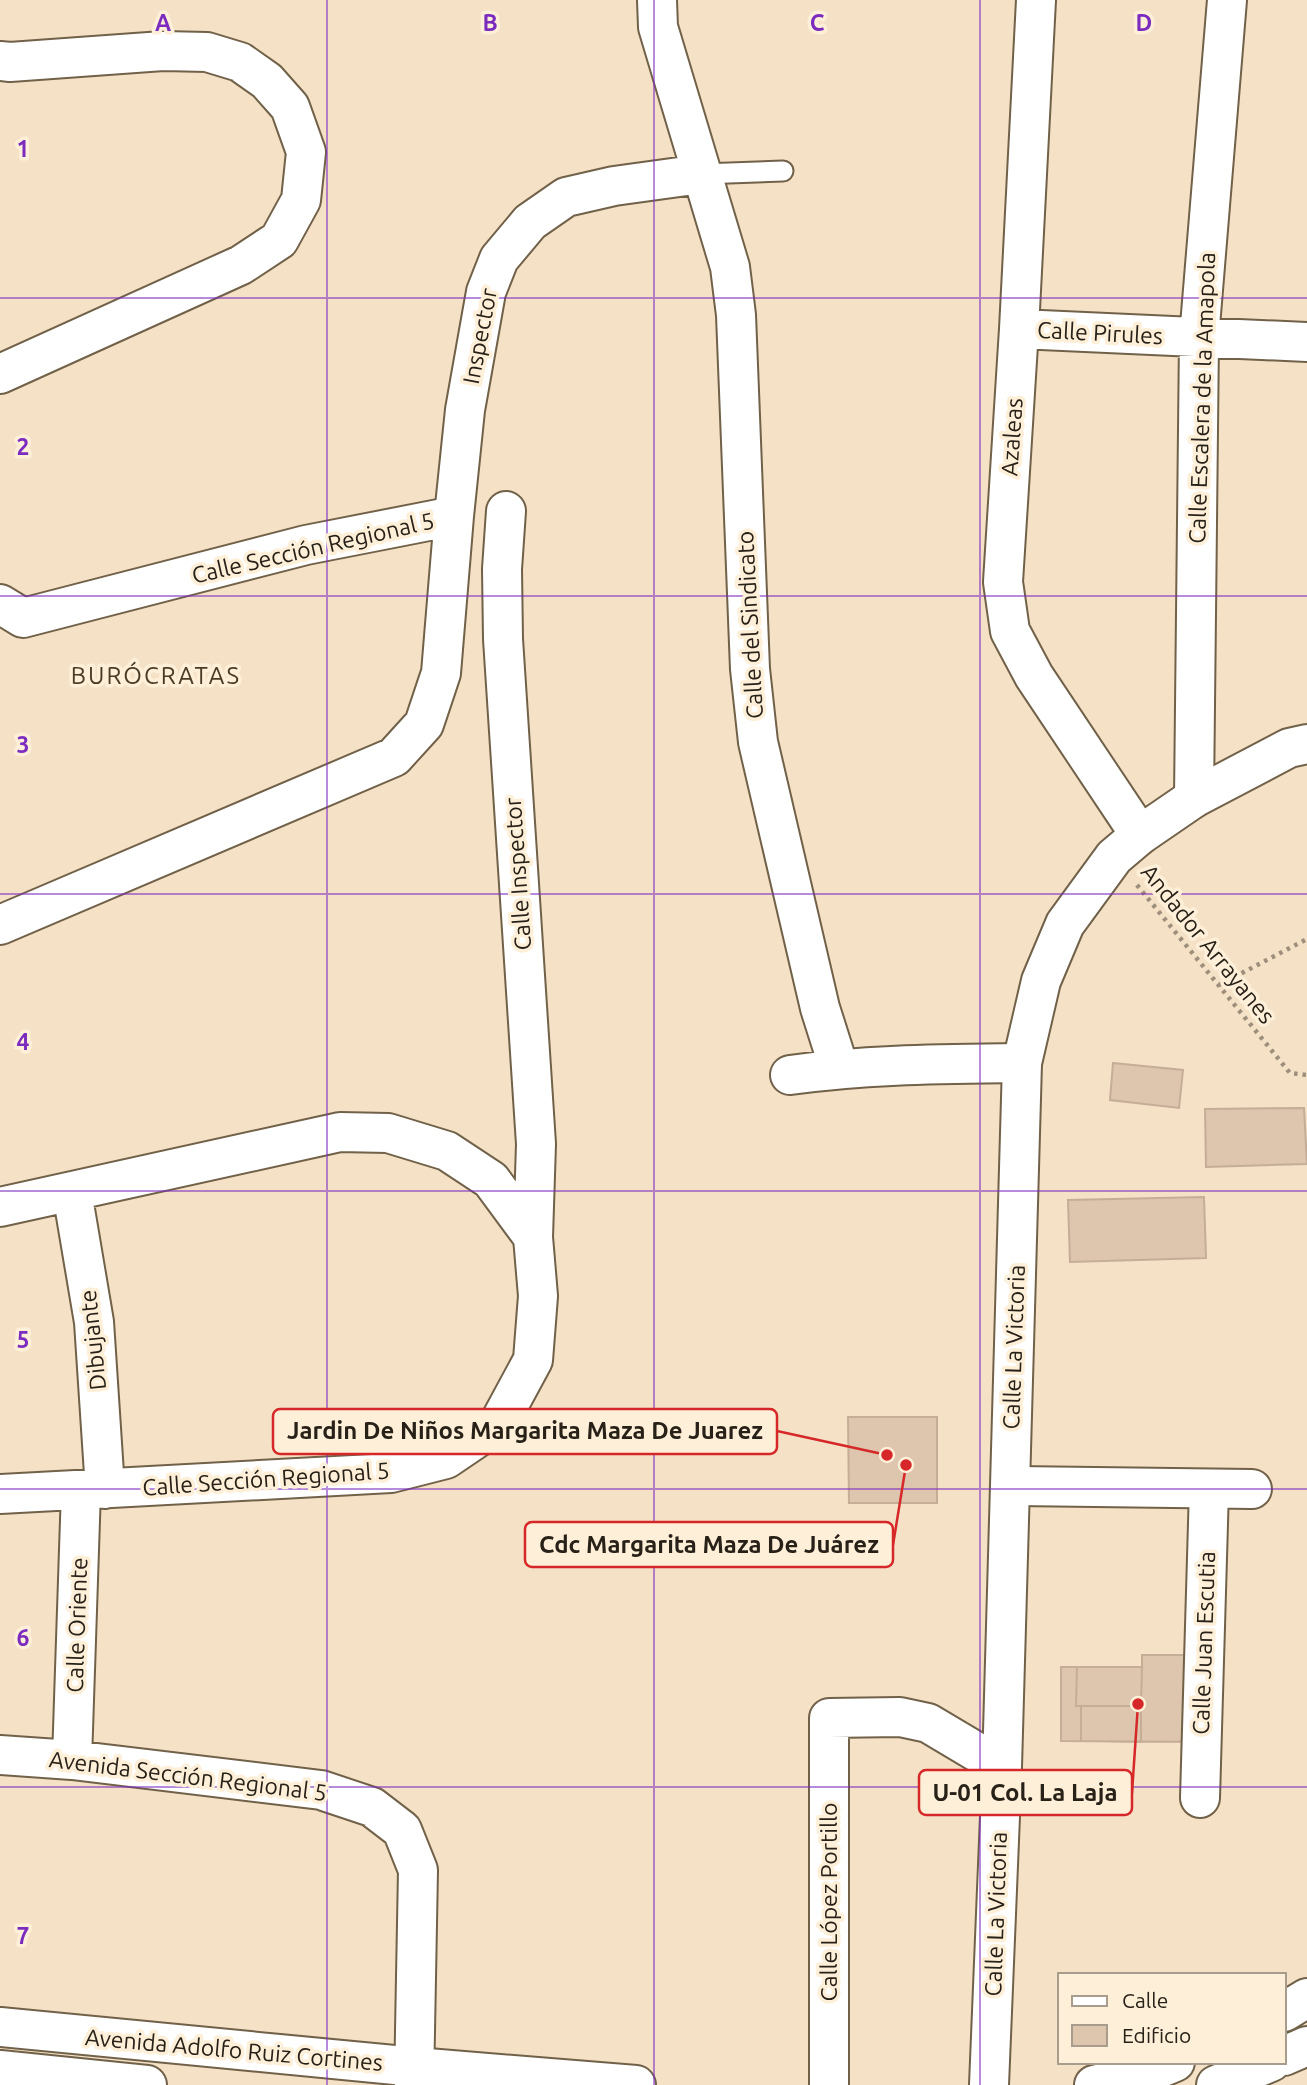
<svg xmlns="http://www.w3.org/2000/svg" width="1307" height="2085" font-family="Ubuntu,sans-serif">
  <rect width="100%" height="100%" fill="#f4e1c6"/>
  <path fill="#ddc5ae" stroke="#c5ad97" stroke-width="2" d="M1113,1063L1183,1070L1179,1108L1110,1100Z
    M1304,1108L1307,1164L1206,1167L1205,1109Z
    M1204,1197L1206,1258L1070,1262L1068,1200Z
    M848,1417H937V1503H849Z
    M1142,1655H1216V1742L1061,1741V1667H1142Z
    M1077,1667H1142L1141,1706H1076Z
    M1081,1706H1141V1742L1081,1741Z"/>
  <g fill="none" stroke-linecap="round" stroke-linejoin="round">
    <defs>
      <path id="service" d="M701,174L783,171"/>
      <path id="minor" d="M657,0L658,27L730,267L736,315L750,669L758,742L820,1008L839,1068
        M1036,0L1019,329L1003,582L1010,631L1034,676L1140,835
        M0,61L10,62L163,51L207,52L240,62L267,81L290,107L306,152L301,200L279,240L241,265L0,374
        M1019,329L1307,342
        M454,516L465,410L486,292L499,259L530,222L566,197L614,186L701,174
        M0,604L23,618L306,545L454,516L441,673L424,724L394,757L0,925
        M1194,798L1199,338L1227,0
        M790,1075C867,1064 945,1064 1022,1063
        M72,1192L94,1322L105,1489
        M0,1207L340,1132L388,1133L447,1151L491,1180L533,1237
        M1011,1486L1252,1489
        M0,1494L391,1473L446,1459L499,1423L533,1360L538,1296L533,1237L536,1144L503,639L502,569L506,511
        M0,1755L72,1760L321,1790L372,1807L402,1830L418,1870L414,2085
        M72,1760L81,1490
        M1200,1798L1209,1489
        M829,2085V1718L900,1717L928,1723L1002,1767"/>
      <path id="tertiary" d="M989,2085L1002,1767L1022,1063L1041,981L1065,924L1114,857L1140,835L1194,798L1289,748L1307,744"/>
      <path id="primary" d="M1284,2012L1307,1998
        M0,2027L415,2067L636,2085
        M1284,2056L1307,2046
        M0,2070L147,2085
        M1094,2085L1156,2070L1175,2062
        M1216,2085L1271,2062"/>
    </defs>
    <use href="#service" stroke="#716149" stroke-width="23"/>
    <use href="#minor" stroke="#716149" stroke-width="42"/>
    <use href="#tertiary" stroke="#716149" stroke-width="42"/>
    <use href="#primary" stroke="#716149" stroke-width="42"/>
    <path stroke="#9d8f7b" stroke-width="4.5" stroke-dasharray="3.5 5" stroke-linecap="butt" d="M1137,885L1290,1073L1307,1075
      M1219,985L1307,939"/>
    <use href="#service" stroke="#fff" stroke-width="19"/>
    <use href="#minor" stroke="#fff" stroke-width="38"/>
    <use href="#tertiary" stroke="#fff" stroke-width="38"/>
    <use href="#primary" stroke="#fff" stroke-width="38"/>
  </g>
  <path fill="none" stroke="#7b2cbf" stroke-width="2" stroke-opacity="0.55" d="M327,0V2085M654,0V2085M980,0V2085M0,298H1307M0,596H1307M0,894H1307M0,1191H1307M0,1489H1307M0,1787H1307"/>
  <g text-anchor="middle" stroke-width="7" stroke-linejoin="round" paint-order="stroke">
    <g font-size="23" fill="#282118" stroke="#feefd9">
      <text transform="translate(1100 333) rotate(3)" y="8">Calle Pirules</text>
      <text transform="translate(480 336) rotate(-79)" y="8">Inspector</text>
      <text transform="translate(1202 398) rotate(-88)" y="8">Calle Escalera de la Amapola</text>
      <text transform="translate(1012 437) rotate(-86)" y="8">Azaleas</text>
      <text transform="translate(313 548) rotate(-13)" y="8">Calle Sección Regional 5</text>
      <text transform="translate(750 625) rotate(-93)" y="8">Calle del Sindicato</text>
      <text transform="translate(518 874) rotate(-94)" y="8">Calle Inspector</text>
      <text transform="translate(1208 944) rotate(51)" y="8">Andador Arrayanes</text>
      <text transform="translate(93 1340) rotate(-96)" y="8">Dibujante</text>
      <text transform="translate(1014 1347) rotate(-88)" y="8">Calle La Victoria</text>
      <text transform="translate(266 1479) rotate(-4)" y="8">Calle Sección Regional 5</text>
      <text transform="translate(77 1625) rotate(-88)" y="8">Calle Oriente</text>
      <text transform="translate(1204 1643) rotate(-88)" y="8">Calle Juan Escutia</text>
      <text transform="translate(188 1776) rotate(7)" y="8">Avenida Sección Regional 5</text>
      <text transform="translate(829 1902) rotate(-90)" y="8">Calle López Portillo</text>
      <text transform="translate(996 1914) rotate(-88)" y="8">Calle La Victoria</text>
      <text transform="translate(234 2050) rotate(5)" y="8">Avenida Adolfo Ruiz Cortines</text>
    </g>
    <g font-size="24" letter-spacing="2" fill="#4a3b25" stroke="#feefd9">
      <text x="156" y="684">BURÓCRATAS</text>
    </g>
  </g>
  <g font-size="23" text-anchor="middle" font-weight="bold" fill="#7b2cbf" stroke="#feefd9" stroke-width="7" stroke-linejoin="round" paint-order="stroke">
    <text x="163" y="31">A</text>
    <text x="490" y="31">B</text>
    <text x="817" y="31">C</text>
    <text x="1144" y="31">D</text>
    <text x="23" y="157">1</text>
    <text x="23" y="455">2</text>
    <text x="23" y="753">3</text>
    <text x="23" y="1050">4</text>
    <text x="23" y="1348">5</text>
    <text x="23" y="1646">6</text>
    <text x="23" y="1944">7</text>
  </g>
  <path fill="none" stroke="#d62828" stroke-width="2.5" d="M887 1455L777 1431M906 1465L893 1545M1138 1704L1132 1793"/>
  <g fill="#d62828" stroke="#feefd9" stroke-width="2.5">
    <circle cx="887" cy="1455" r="7"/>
    <circle cx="906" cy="1465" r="7"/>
    <circle cx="1138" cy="1704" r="7"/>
  </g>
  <g fill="#feefd9" stroke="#d62828" stroke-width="2.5">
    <rect x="273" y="1409" width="504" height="45" rx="7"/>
    <rect x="525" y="1522" width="368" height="45" rx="7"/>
    <rect x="919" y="1770" width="213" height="45" rx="7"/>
  </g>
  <g font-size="24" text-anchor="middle" font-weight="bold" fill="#282118">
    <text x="525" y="1439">Jardin De Niños Margarita Maza De Juarez</text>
    <text x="709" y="1553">Cdc Margarita Maza De Juárez</text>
    <text x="1025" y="1801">U-01 Col. La Laja</text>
  </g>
  <rect x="1058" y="1973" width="228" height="91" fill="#feefd9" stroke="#a89d8c" stroke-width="2"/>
  <rect x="1072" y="1996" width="35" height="10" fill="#ffffff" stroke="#a89d8c" stroke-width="2"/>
  <text x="1122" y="2008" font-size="21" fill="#282118">Calle</text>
  <rect x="1072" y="2025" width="35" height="21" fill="#ddc5ae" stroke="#a89d8c" stroke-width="2"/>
  <text x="1122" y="2043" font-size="21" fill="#282118">Edificio</text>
</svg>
